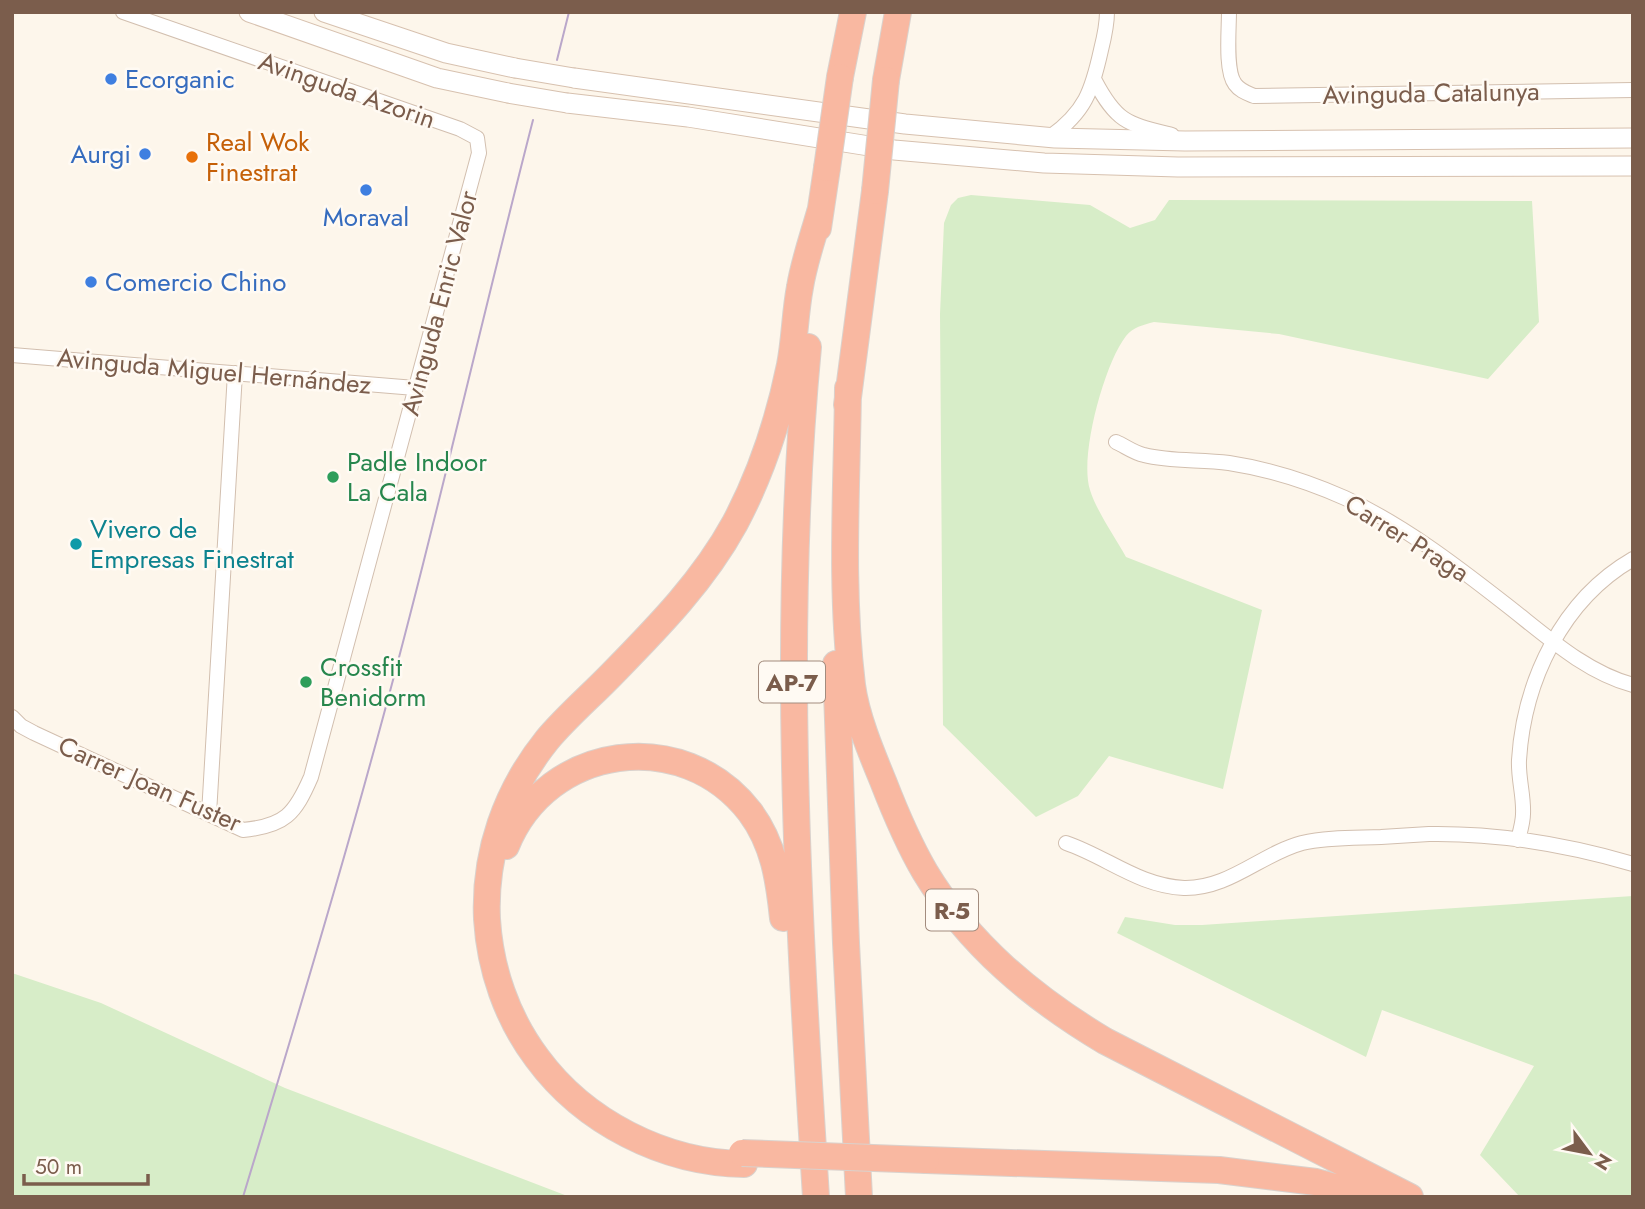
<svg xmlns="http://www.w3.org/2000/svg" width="1645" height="1209" font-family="Jost,sans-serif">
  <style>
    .green { fill: #d7edc8 }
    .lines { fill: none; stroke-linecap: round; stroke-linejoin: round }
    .street-casing { stroke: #d2bfaf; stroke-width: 16 }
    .secondary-casing { stroke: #d7c1af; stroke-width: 21 }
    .highway-casing { stroke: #dad2cd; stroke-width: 28 }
    .street { stroke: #fff; stroke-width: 14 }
    .secondary { stroke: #fff; stroke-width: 19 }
    .highway { stroke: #f9b8a1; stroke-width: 26 }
    .tram { stroke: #baa7ca; stroke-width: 2 }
    .secondary-bridge-casing { stroke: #d7c1af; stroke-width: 21; stroke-linecap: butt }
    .highway-bridge-casing { stroke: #dad2cd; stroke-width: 28; stroke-linecap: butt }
    .secondary-bridge { stroke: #fff; stroke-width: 19 }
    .highway-bridge { stroke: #f9b8a1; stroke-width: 26 }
    .shop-dot { fill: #3f7fe0; stroke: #fffaf3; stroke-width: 2.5 }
    .food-dot { fill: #e8710a; stroke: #fffaf3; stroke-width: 2.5 }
    .leisure-dot { fill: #2e9e5b; stroke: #fffaf3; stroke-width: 2.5 }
    .culture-dot { fill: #0f9aa8; stroke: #fffaf3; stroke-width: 2.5 }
    .labels { text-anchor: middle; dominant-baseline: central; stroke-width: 5; stroke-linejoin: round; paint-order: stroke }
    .shield { fill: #fffaf3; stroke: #a38c7e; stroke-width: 2 }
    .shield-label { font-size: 24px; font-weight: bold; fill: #7b5d4c }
    .shop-label { font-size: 26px; fill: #366cbe; stroke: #fffaf3; text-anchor: start }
    .street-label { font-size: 26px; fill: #7b5d4c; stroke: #fffaf3 }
    .food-label { font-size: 26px; fill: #c56008; stroke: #fffaf3; text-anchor: start }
    .leisure-label { font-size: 26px; fill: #27864d; stroke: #fffaf3; text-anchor: start }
    .culture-label { font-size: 26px; fill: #0d838f; stroke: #fffaf3; text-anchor: start }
  </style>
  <rect width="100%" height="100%" fill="#fdf6eb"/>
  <path class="green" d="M971 195 1090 205 1130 228 1155 220 1169 200 1532 201 1539 322 1488 379 1279 334 1154 322C1143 325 1133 327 1126 336 1104 364 1079 457 1090 490 1097 512 1115 537 1126 557L1262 610 1223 789 1109 756 1078 796 1036 817 943 725 940 314 944 223 951 205 958 198Z
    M1633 896V1197H1520L1480 1155 1534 1066 1382 1010 1366 1057 1117 933 1125 917 1175 925H1202Z
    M12 973 101 1003 285 1088 570 1197H12Z"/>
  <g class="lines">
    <defs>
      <path id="street" d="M1229 12C1229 30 1225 71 1235 84 1240 91 1247 93 1254 96L1633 90
        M1095 81C1117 123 1128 124 1172 135
        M1050 137C1085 112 1092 91 1101 50 1104 38 1107 25 1107 12
        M12 355 415 388
        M1116 442C1125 446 1134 453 1144 455 1171 462 1201 459 1229 463 1268 469 1309 482 1345 498 1403 525 1454 564 1504 603 1543 633 1584 672 1633 685
        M12 717 21 726 34 733 243 830C285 826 295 814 311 777L479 153 477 138 460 129 123 12
        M209 814 235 373
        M1518 840C1520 832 1523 822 1523 814 1524 796 1518 778 1519 760 1524 681 1562 600 1633 559
        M1066 843C1107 857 1139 886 1184 888 1229 889 1261 854 1302 843 1327 837 1356 838 1381 837 1397 836 1413 835 1429 834 1496 833 1568 845 1633 864"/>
      <path id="secondary" d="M249 12 437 78 508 93
        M324 12 446 53 515 68
        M574 78 905 124 1055 138 1185 141 1633 138
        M567 103 688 117 894 150 1044 163 1178 167 1633 166"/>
      <path id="highway" d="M840 77 853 12
        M886 80 898 12
        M818 228 827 168
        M808 347C781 630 798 913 816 1197
        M848 388C847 487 840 587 852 685 856 716 871 752 883 781 895 812 908 843 925 872 969 945 1033 998 1105 1041L1410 1197
        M847 405 875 191
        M836 664 846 943 859 1197
        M506 846C547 744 683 725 750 812 774 844 779 880 783 918
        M926 1160 1219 1170 1316 1182 1372 1197
        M744 1164C664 1163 584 1122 537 1058 507 1018 490 969 487 919 484 853 506 791 547 740 567 716 592 695 614 672 659 626 704 580 735 523 761 474 779 419 790 365 795 339 795 313 800 287 804 262 813 237 820 212"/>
    </defs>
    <use href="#street" class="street-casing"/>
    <use href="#secondary" class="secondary-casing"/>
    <use href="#highway" class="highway-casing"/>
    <use href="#street" class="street"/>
    <use href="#secondary" class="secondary"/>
    <use href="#highway" class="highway"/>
    <path class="tram" d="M557 60 569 12
      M243 1197C287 1052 331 907 371 761 430 549 478 334 533 120"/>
    <defs>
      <path id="secondary-bridge" d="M515 68 574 78
        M508 93 567 103"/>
      <path id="highway-bridge" d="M827 168 840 77
        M875 191 886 80
        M742 1153 926 1160"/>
    </defs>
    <use href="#secondary-bridge" class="secondary-bridge-casing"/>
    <use href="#highway-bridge" class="highway-bridge-casing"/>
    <use href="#secondary-bridge" class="secondary-bridge"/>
    <use href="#highway-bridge" class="highway-bridge"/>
  </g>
  <g class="shop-dot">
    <circle cx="111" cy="79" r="7"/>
    <circle cx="145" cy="154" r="7"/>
    <circle cx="366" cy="190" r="7"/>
    <circle cx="91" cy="282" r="7"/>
  </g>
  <circle class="food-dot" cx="192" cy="157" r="7"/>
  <g class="leisure-dot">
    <circle cx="333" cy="477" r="7"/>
    <circle cx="306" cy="682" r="7"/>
  </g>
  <circle class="culture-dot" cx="76" cy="544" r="7"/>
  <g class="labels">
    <g class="shield">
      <rect x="759" y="661.5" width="66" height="41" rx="5"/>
      <rect x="926" y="889.5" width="52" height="41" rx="5"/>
    </g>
    <g class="shield-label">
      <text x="792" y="682">AP-7</text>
      <text x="952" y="910">R-5</text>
    </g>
    <g class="shop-label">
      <text x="125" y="79">Ecorganic</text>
      <text x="131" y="154" text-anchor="end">Aurgi</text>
      <text x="366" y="217" text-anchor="middle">Moraval</text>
      <text x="105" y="282">Comercio Chino</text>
    </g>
    <g class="street-label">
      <text transform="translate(347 90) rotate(19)">Avinguda Azorin</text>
      <text transform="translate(1431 93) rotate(-1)">Avinguda Catalunya</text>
      <text transform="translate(439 303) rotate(-75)">Avinguda Enric Valor</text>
      <text transform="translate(214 371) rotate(5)">Avinguda Miguel Hernández</text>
      <text transform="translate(1407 538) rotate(32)">Carrer Praga</text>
      <text transform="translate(150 784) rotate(24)">Carrer Joan Fuster</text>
    </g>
    <g class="food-label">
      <text x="206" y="142">Real Wok<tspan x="206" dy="30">Finestrat</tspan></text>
    </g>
    <g class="leisure-label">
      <text x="347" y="462">Padle Indoor<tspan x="347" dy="30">La Cala</tspan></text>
      <text x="320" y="667">Crossfit<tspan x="320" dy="30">Benidorm</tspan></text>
    </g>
    <g class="culture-label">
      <text x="90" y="529">Vivero de<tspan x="90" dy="30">Empresas Finestrat</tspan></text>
    </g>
  </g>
  <rect width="1645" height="1209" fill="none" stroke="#7b5d4c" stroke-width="28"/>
  <g transform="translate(1589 1153) rotate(122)" stroke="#fffaf3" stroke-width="5" paint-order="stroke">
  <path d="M0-5L12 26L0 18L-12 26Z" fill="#7b5d4c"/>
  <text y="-10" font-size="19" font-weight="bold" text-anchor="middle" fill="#7b5d4c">N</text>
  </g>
  <path d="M24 1174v10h124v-10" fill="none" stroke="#7b5d4c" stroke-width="3.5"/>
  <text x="35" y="1174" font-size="21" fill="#7b5d4c" stroke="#fffaf3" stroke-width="5" paint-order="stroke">50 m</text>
</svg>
